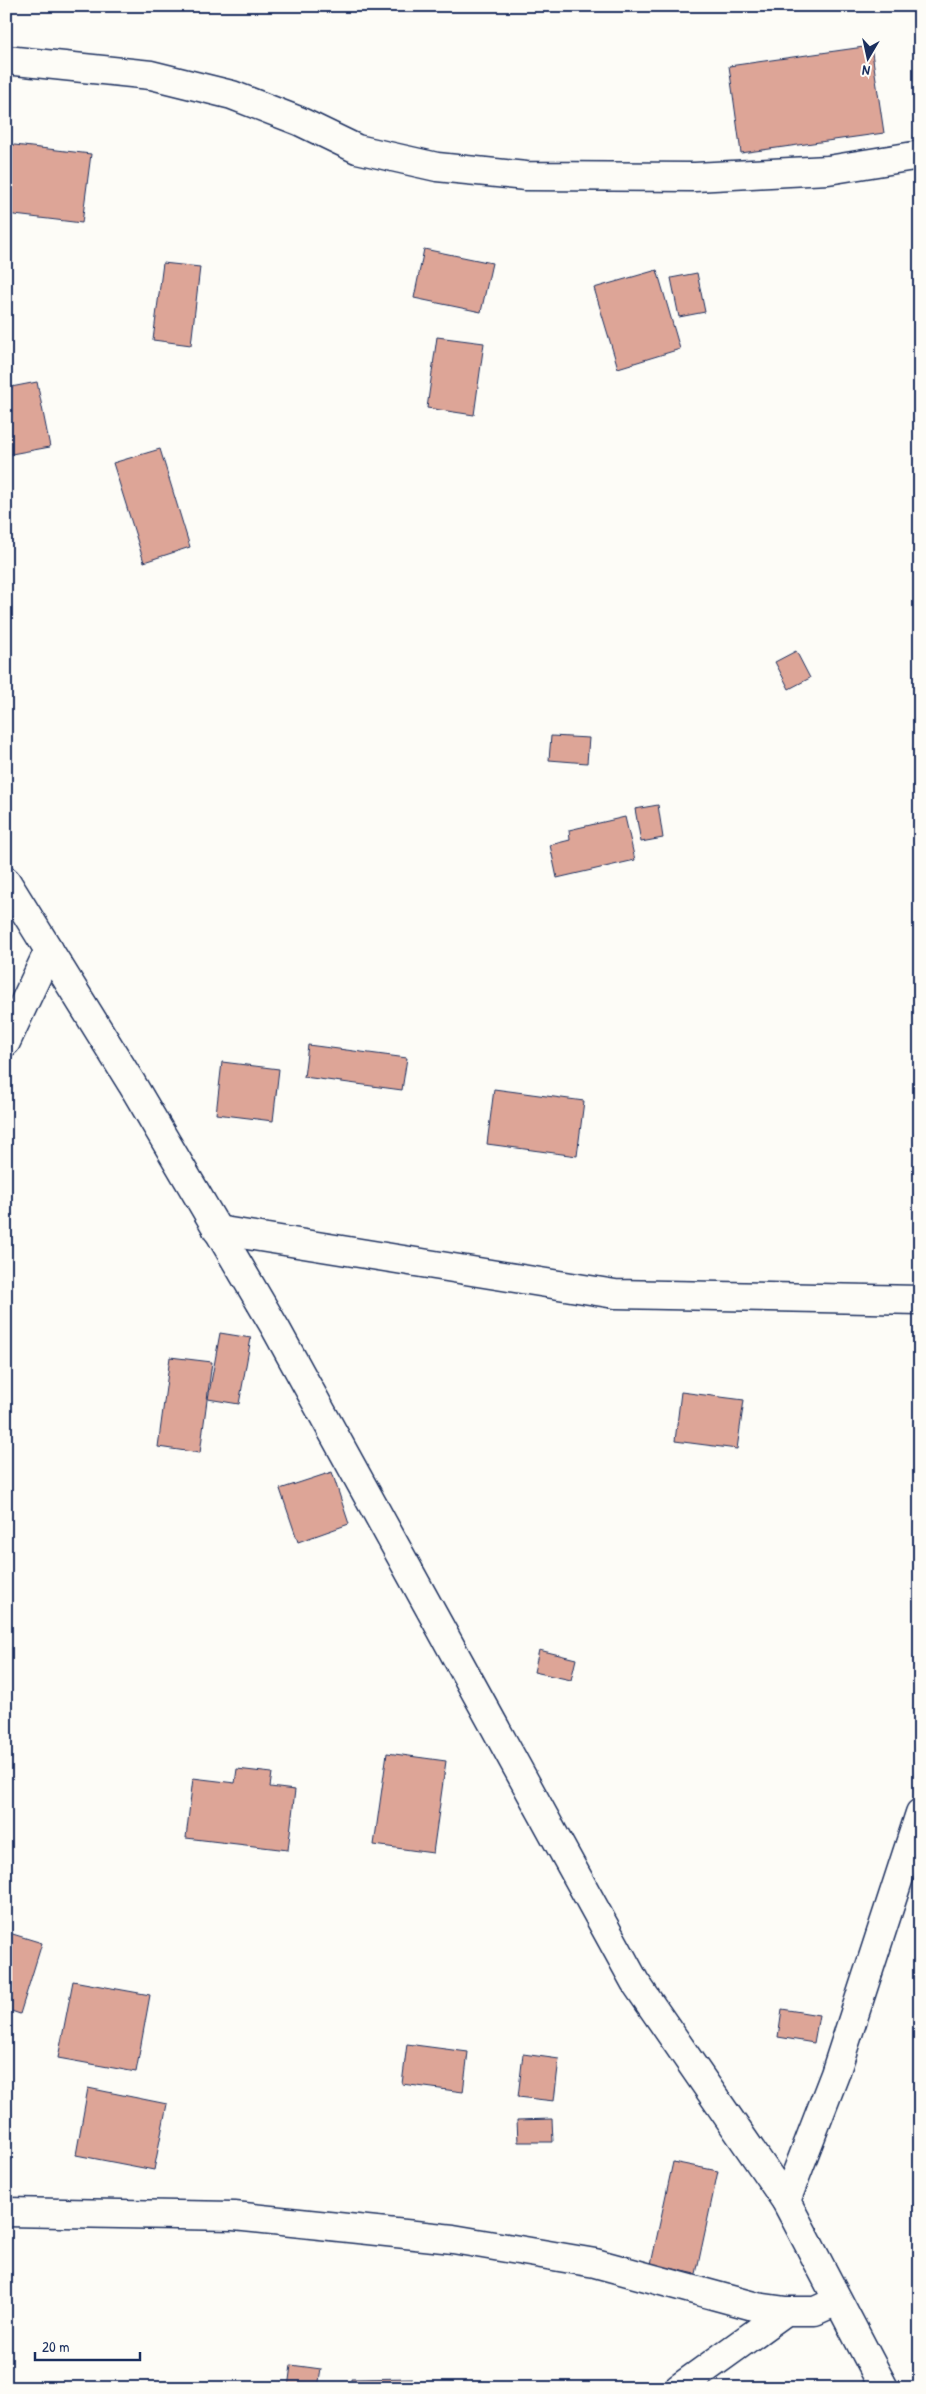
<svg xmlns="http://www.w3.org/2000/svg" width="926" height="2394" font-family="'Patrick Hand',sans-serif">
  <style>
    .building { fill: #dda597; stroke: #1b2f5e }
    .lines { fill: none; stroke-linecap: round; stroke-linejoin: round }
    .minor-casing { stroke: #1b2f5e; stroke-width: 31 }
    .major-casing { stroke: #1b2f5e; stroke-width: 31 }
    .minor { stroke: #fdfcf7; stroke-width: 28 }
    .major { stroke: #fdfcf7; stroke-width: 28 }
  </style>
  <rect width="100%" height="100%" fill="#fdfcf7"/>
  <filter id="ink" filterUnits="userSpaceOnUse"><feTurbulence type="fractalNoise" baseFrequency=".02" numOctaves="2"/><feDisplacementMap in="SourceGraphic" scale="10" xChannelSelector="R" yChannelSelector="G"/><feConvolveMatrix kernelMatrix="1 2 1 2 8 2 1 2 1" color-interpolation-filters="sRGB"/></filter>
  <g filter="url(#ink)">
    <path class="building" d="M871 46 884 133 741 153 729 66Z
      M6 144 91 154 82 223 6 214Z
      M424 249 492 263 481 312 414 298Z
      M163 263 200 267 191 345 153 340Z
      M657 270 680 349 618 368 594 288Z
      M697 273 705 312 679 317 671 278Z
      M437 337 484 343 474 415 427 408Z
      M37 382 50 447 6 455V388Z
      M160 449 190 547 144 562 113 463Z
      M796 651 810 678 789 689 775 662Z
      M551 736 589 738 587 763 549 760Z
      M658 805 663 838 641 842 635 809Z
      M625 817 635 860 557 878 550 845 570 840 569 830Z
      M308 1045 407 1058 402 1090 304 1077Z
      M222 1062 279 1069 273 1121 216 1114Z
      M494 1089 584 1101 577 1156 487 1144Z
      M220 1333 251 1338 239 1404 208 1399Z
      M170 1357 212 1362 200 1453 158 1447Z
      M681 1392 744 1400 737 1449 675 1441Z
      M332 1472 349 1524 298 1542 280 1489Z
      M539 1650 576 1659 571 1680 534 1672Z
      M387 1753 446 1761 433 1853 374 1845Z
      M237 1769 272 1773 270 1787 295 1790 288 1850 186 1838 193 1778 235 1783Z
      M6 1932 42 1943 20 2014 6 2009Z
      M73 1981 150 1995 136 2072 58 2058Z
      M782 2009 819 2015 814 2043 778 2037Z
      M407 2044 468 2052 463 2092 402 2084Z
      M523 2054 559 2059 554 2101 518 2097Z
      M88 2088 167 2104 154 2170 76 2155Z
      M552 2119 553 2142H518L517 2120Z
      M673 2162 718 2171 696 2274 651 2264Z
      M291 2365 321 2369 318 2388H288Z
      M412 2378V2388H351V2379Z"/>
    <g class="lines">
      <defs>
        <path id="minor" d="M6 60 151 75 232 95 299 121 357 149 437 167 526 176 695 177 828 170 920 155
          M6 1042 49 950
          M217 1230 615 1294 920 1300
          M786 2201 835 2074 920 1813
          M6 2212 234 2216 453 2239 595 2263 757 2307 786 2311H815L837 2301
          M679 2388 786 2311"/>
        <path id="major" d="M6 881 132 1084 276 1329 635 1982 786 2201 884 2388"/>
      </defs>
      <use href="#minor" class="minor-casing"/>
      <use href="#major" class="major-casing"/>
      <use href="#minor" class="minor"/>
      <use href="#major" class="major"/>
    </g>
  </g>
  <rect width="926" height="2394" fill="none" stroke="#fdfcf7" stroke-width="25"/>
  <rect x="12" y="12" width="901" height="2369" fill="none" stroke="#1b2f5e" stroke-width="2" filter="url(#ink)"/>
  <g transform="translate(868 58) rotate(189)" stroke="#fdfcf7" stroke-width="4" paint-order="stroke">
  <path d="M0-4L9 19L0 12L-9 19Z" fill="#1b2f5e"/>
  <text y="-8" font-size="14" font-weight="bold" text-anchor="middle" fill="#1b2f5e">N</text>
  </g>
  <path d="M35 2352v8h105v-8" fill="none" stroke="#1b2f5e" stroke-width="2.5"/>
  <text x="42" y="2352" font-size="15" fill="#1b2f5e" stroke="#fdfcf7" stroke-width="4" paint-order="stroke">20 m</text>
</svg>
